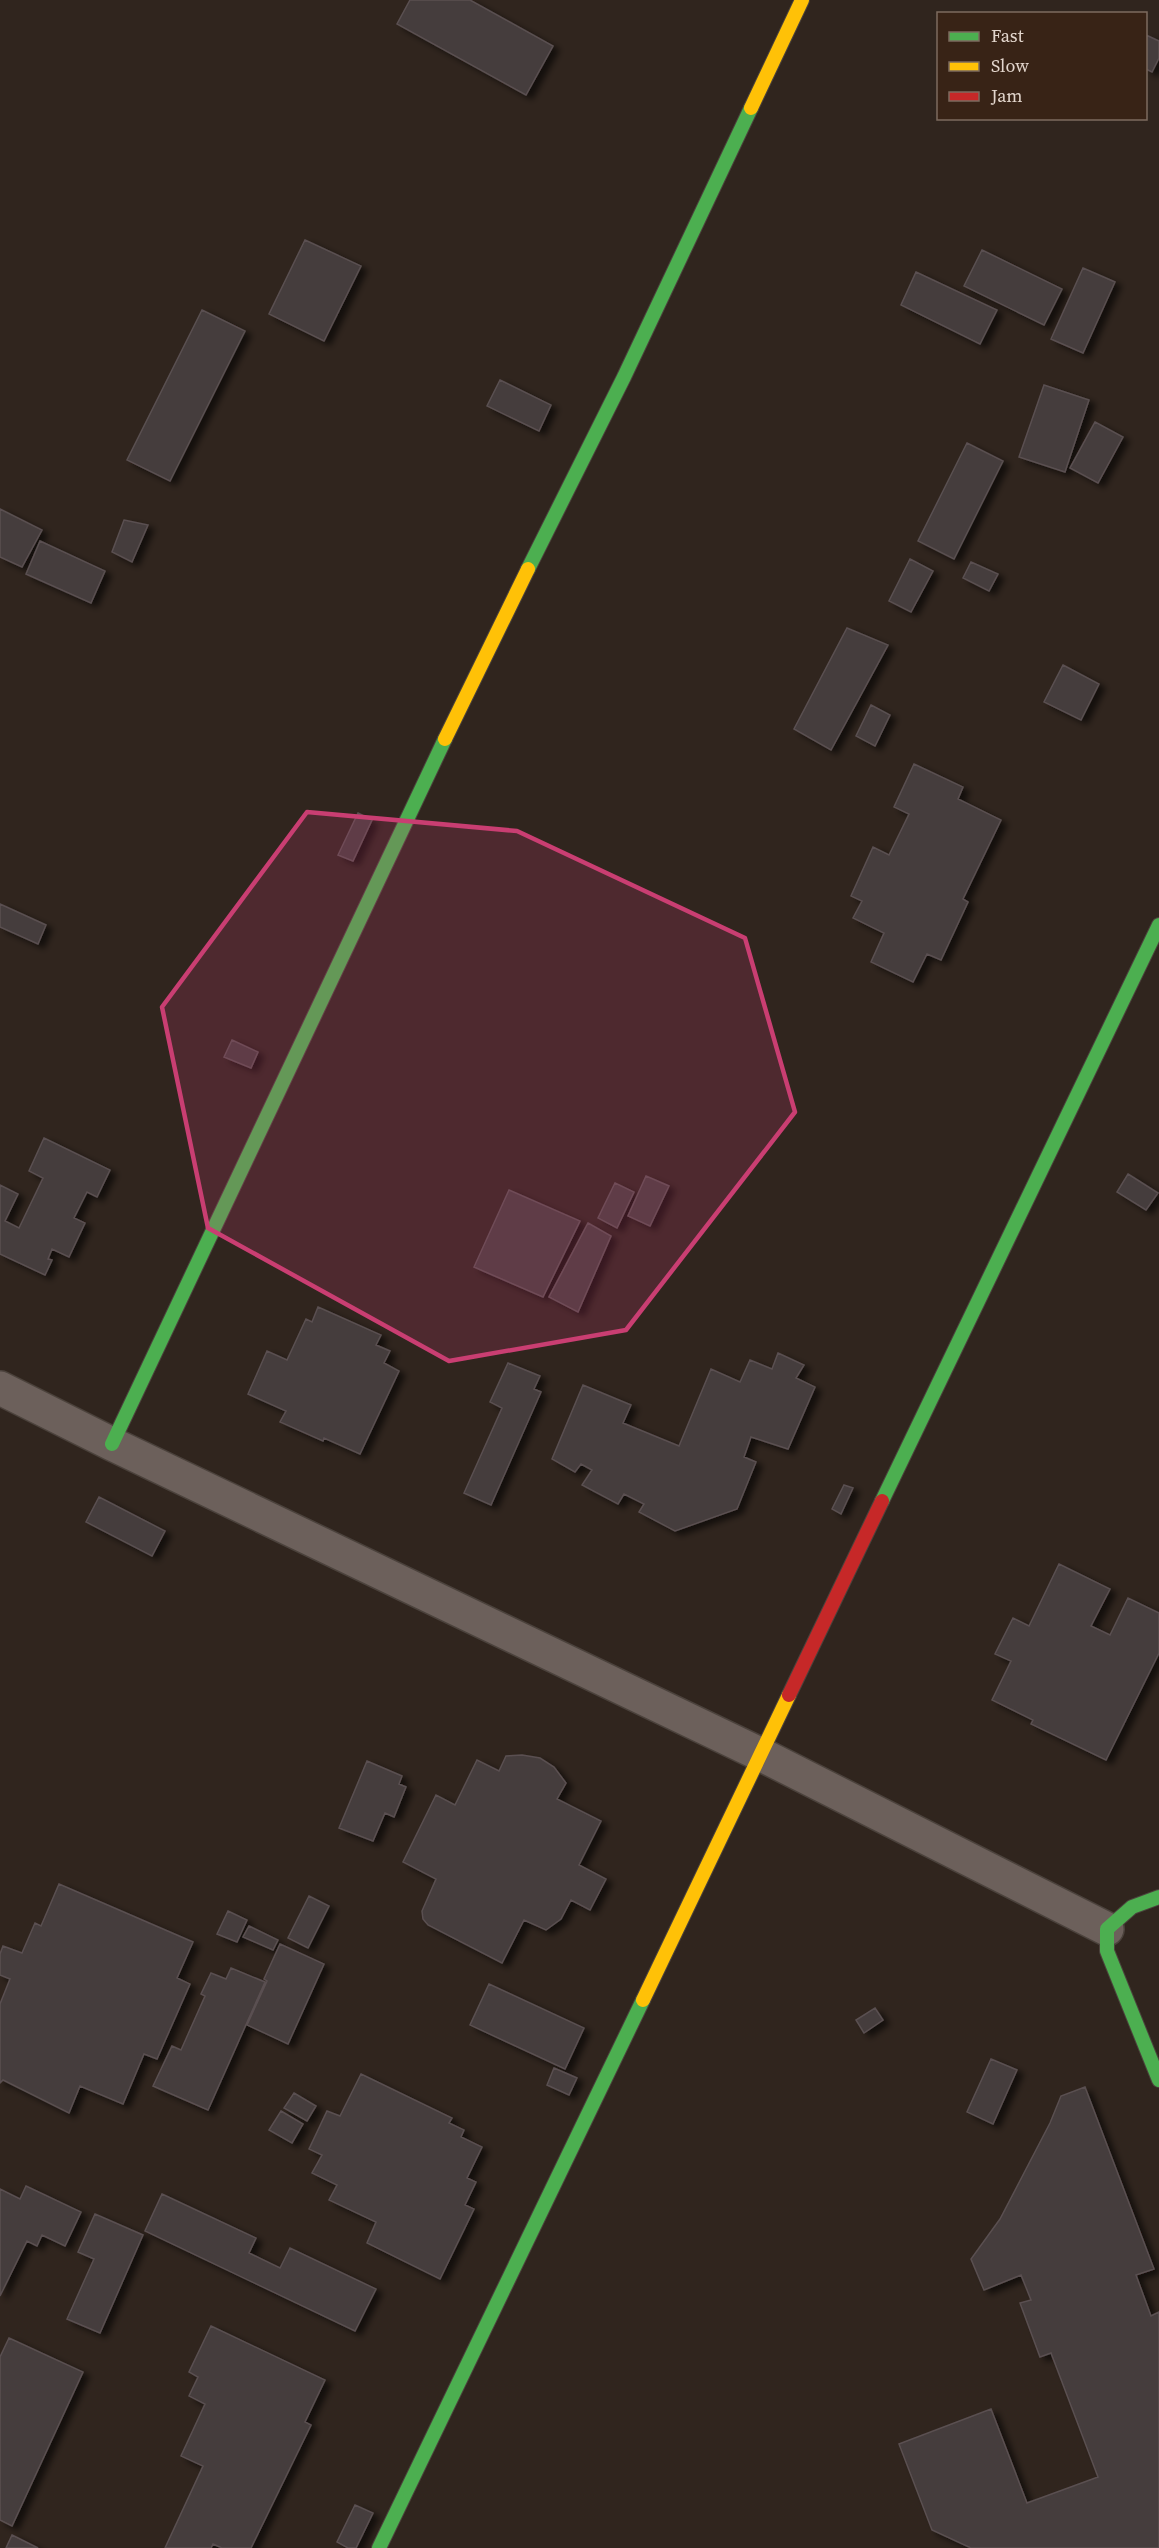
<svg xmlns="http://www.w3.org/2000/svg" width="1159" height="2548" font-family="'Source Serif 4',serif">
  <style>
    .building { fill: #453c3c; stroke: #5a5051; stroke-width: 1.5; filter: url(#shadow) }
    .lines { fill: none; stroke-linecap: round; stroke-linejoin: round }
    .street-casing { stroke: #4b423c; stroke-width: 36 }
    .fast-casing { stroke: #4b423c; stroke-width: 16 }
    .slow-casing { stroke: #4b423c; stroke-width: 16 }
    .jam-casing { stroke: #4b423c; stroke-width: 16 }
    .street { stroke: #6c605b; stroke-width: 33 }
    .fast { stroke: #4caf50; stroke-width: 14 }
    .slow { stroke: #ffc107; stroke-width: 14 }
    .jam { stroke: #c62828; stroke-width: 14 }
    .marked { fill: #c93e72; fill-opacity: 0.2; stroke: #c93e72; stroke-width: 4.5; stroke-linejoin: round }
  </style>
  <defs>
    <filter id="shadow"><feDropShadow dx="6" dy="4" stdDeviation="3" flood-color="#0009"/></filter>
  </defs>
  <rect width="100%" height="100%" fill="#30251e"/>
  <path class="building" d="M410 0H470L553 46 526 95 397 24Z
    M1146 35 1159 41V58L1152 72 1146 69Z
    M305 240 361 266 324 341 269 314Z
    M982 250 1062 289 1044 325 964 286Z
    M1083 268 1115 282 1083 353 1051 339Z
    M916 272 997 310 980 344 901 305Z
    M202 310 245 331 170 481 127 460Z
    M500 380 551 405 539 431 487 406Z
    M1044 385 1089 400 1065 472 1019 457Z
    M1095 422 1123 437 1098 483 1070 468Z
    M967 443 1003 461 954 559 918 541Z
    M0 509 42 530 22 567 0 557Z
    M124 520 148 525 132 562 112 552Z
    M40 541 105 571 91 603 26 574Z
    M910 559 933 571 911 612 889 601Z
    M971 562 998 574 989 591 963 578Z
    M847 628 888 645 831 750 794 729Z
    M1063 665 1099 684 1081 720 1044 702Z
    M871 705 890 715 875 746 856 736Z
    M914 764 963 787 958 799 1001 820 963 899 968 902 941 960 927 954 913 982 871 962 884 933 853 918 862 901 851 896 873 847 889 855 909 814 894 807Z
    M358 813 372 820 353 861 338 855Z
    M0 904 46 925 38 944 0 927Z
    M232 1040 258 1052 251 1068 224 1057Z
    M44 1138 110 1170 97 1197 87 1192 74 1218 85 1223 69 1257 52 1249 48 1259 52 1260 45 1275 0 1254V1185L18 1194 5 1221 19 1228 43 1178 29 1171Z
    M1128 1174 1158 1193 1146 1210 1117 1192Z
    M646 1176 669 1186 650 1226 628 1216Z
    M615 1183 634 1192 617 1228 598 1218Z
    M509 1190 580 1221 543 1297 474 1267Z
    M588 1223 611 1236 578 1312 549 1297Z
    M318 1307 381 1335 376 1345 390 1351 384 1363 399 1371 360 1454 324 1438 323 1441 280 1422 286 1411 248 1394 267 1351 287 1360 306 1319 312 1322Z
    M778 1353 804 1365 796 1378 815 1387 788 1449 751 1437 744 1457 756 1462 737 1509 675 1531 639 1512 644 1504 624 1494 618 1504 582 1485 592 1470 581 1464 575 1472 552 1459 583 1385 631 1405 623 1423 679 1446 711 1369 740 1382 750 1360 772 1369Z
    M508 1363 540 1376 534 1389 541 1392 491 1505 464 1493 502 1408 490 1402Z
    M844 1485 853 1488 841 1514 832 1509Z
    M99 1497 165 1531 152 1556 86 1522Z
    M1059 1564 1110 1589 1091 1626 1110 1635 1128 1598 1159 1613V1653L1106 1760 1031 1724 1033 1720 992 1700 1011 1661 995 1654 1013 1618 1029 1626Z
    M522 1755 540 1758 554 1767 566 1783 557 1799 601 1821 579 1865 606 1879 590 1910 571 1900 561 1919 546 1930 524 1920 502 1963 428 1925 423 1919 422 1911 436 1879 403 1862 436 1795 455 1805 477 1760 499 1771 506 1756Z
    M367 1761 402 1776 399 1784 406 1787 394 1817 385 1813 373 1841 339 1828Z
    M59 1884 193 1942 177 1978 190 1984 157 2059 144 2054 123 2104 80 2086 69 2113 3 2080 0 2083V2004L10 1979 0 1975V1954L3 1946 22 1953 35 1923 41 1926Z
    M309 1896 329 1906 308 1948 288 1938Z
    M228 1911 247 1920 237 1942 217 1934Z
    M249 1926 278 1940 273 1950 243 1937Z
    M280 1944 324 1964 288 2044 247 2025 267 1981 264 1979Z
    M231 1968 265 1982 208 2110 153 2086 172 2046 181 2050 205 1996 201 1994 211 1973 226 1979Z
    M489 1984 584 2028 565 2069 470 2025Z
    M875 2008 883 2020 864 2033 856 2020Z
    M991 2059 1017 2070 993 2124 967 2112Z
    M554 2068 577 2078 569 2095 547 2085Z
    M361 2074 452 2118 449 2123 464 2130 461 2137 482 2147 467 2178 476 2182 465 2205 474 2209 440 2279 367 2243 376 2222 329 2200 337 2185 312 2173 322 2155 309 2149 327 2111 340 2116Z
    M1085 2087 1154 2269 1136 2275 1151 2316 1159 2312V2548H971L932 2530 899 2444 991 2409 1027 2503 1098 2477 1051 2353 1040 2357 1020 2303 1031 2300 1021 2275 984 2290 971 2259 1000 2219 1050 2123 1061 2096Z
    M294 2093 316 2106 307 2121 284 2108Z
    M281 2111 303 2124 292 2143 269 2130Z
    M26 2186 81 2212 65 2246 42 2235 37 2246 27 2241 0 2296V2189L20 2199Z
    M162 2194 256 2238 249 2253 280 2268 290 2248 376 2289 355 2331 145 2231Z
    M95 2214 143 2235 100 2333 67 2319 94 2259 78 2252Z
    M211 2326 325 2380 305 2422 311 2425 251 2548H222L213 2544 211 2548H165L203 2466 181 2456 205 2404 189 2396 198 2377 189 2372Z
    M9 2338 83 2372 12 2526 0 2520V2357Z
    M355 2505 373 2513 356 2548H348L337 2542Z
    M12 2535 38 2548H6Z"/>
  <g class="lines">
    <defs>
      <path id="street" d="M0 1388 112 1444 762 1755 1107 1929"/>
      <path id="fast" d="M528 569 624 377 751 108
        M112 1444 445 739
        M882 1501 1159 925
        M1159 1897 1132 1907 1107 1929V1951L1159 2080
        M379 2548 643 2000"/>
      <path id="slow" d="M751 108 802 0
        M445 739 528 569
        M643 2000 789 1695"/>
      <path id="jam" d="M789 1695 882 1501"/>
    </defs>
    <use href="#street" class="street-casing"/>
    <use href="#fast" class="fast-casing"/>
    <use href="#slow" class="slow-casing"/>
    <use href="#jam" class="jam-casing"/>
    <use href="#street" class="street"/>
    <use href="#fast" class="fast"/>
    <use href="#slow" class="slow"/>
    <use href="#jam" class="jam"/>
  </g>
  <path class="marked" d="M307 812 517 831 745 938 795 1112 626 1330 449 1361 208 1228 162 1007Z"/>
  <rect x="937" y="12" width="210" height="108" fill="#382316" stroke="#7c6b5f" stroke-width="1.5"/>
  <rect x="949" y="32" width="30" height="9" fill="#4caf50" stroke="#7c6b5f" stroke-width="1.5"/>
  <text x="991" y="42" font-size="18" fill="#e3d6cd">Fast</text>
  <rect x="949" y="62" width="30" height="9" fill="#ffc107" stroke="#7c6b5f" stroke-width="1.5"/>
  <text x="991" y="72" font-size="18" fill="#e3d6cd">Slow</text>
  <rect x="949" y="92" width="30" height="9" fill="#c62828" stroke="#7c6b5f" stroke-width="1.5"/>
  <text x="991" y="102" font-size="18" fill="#e3d6cd">Jam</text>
</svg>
